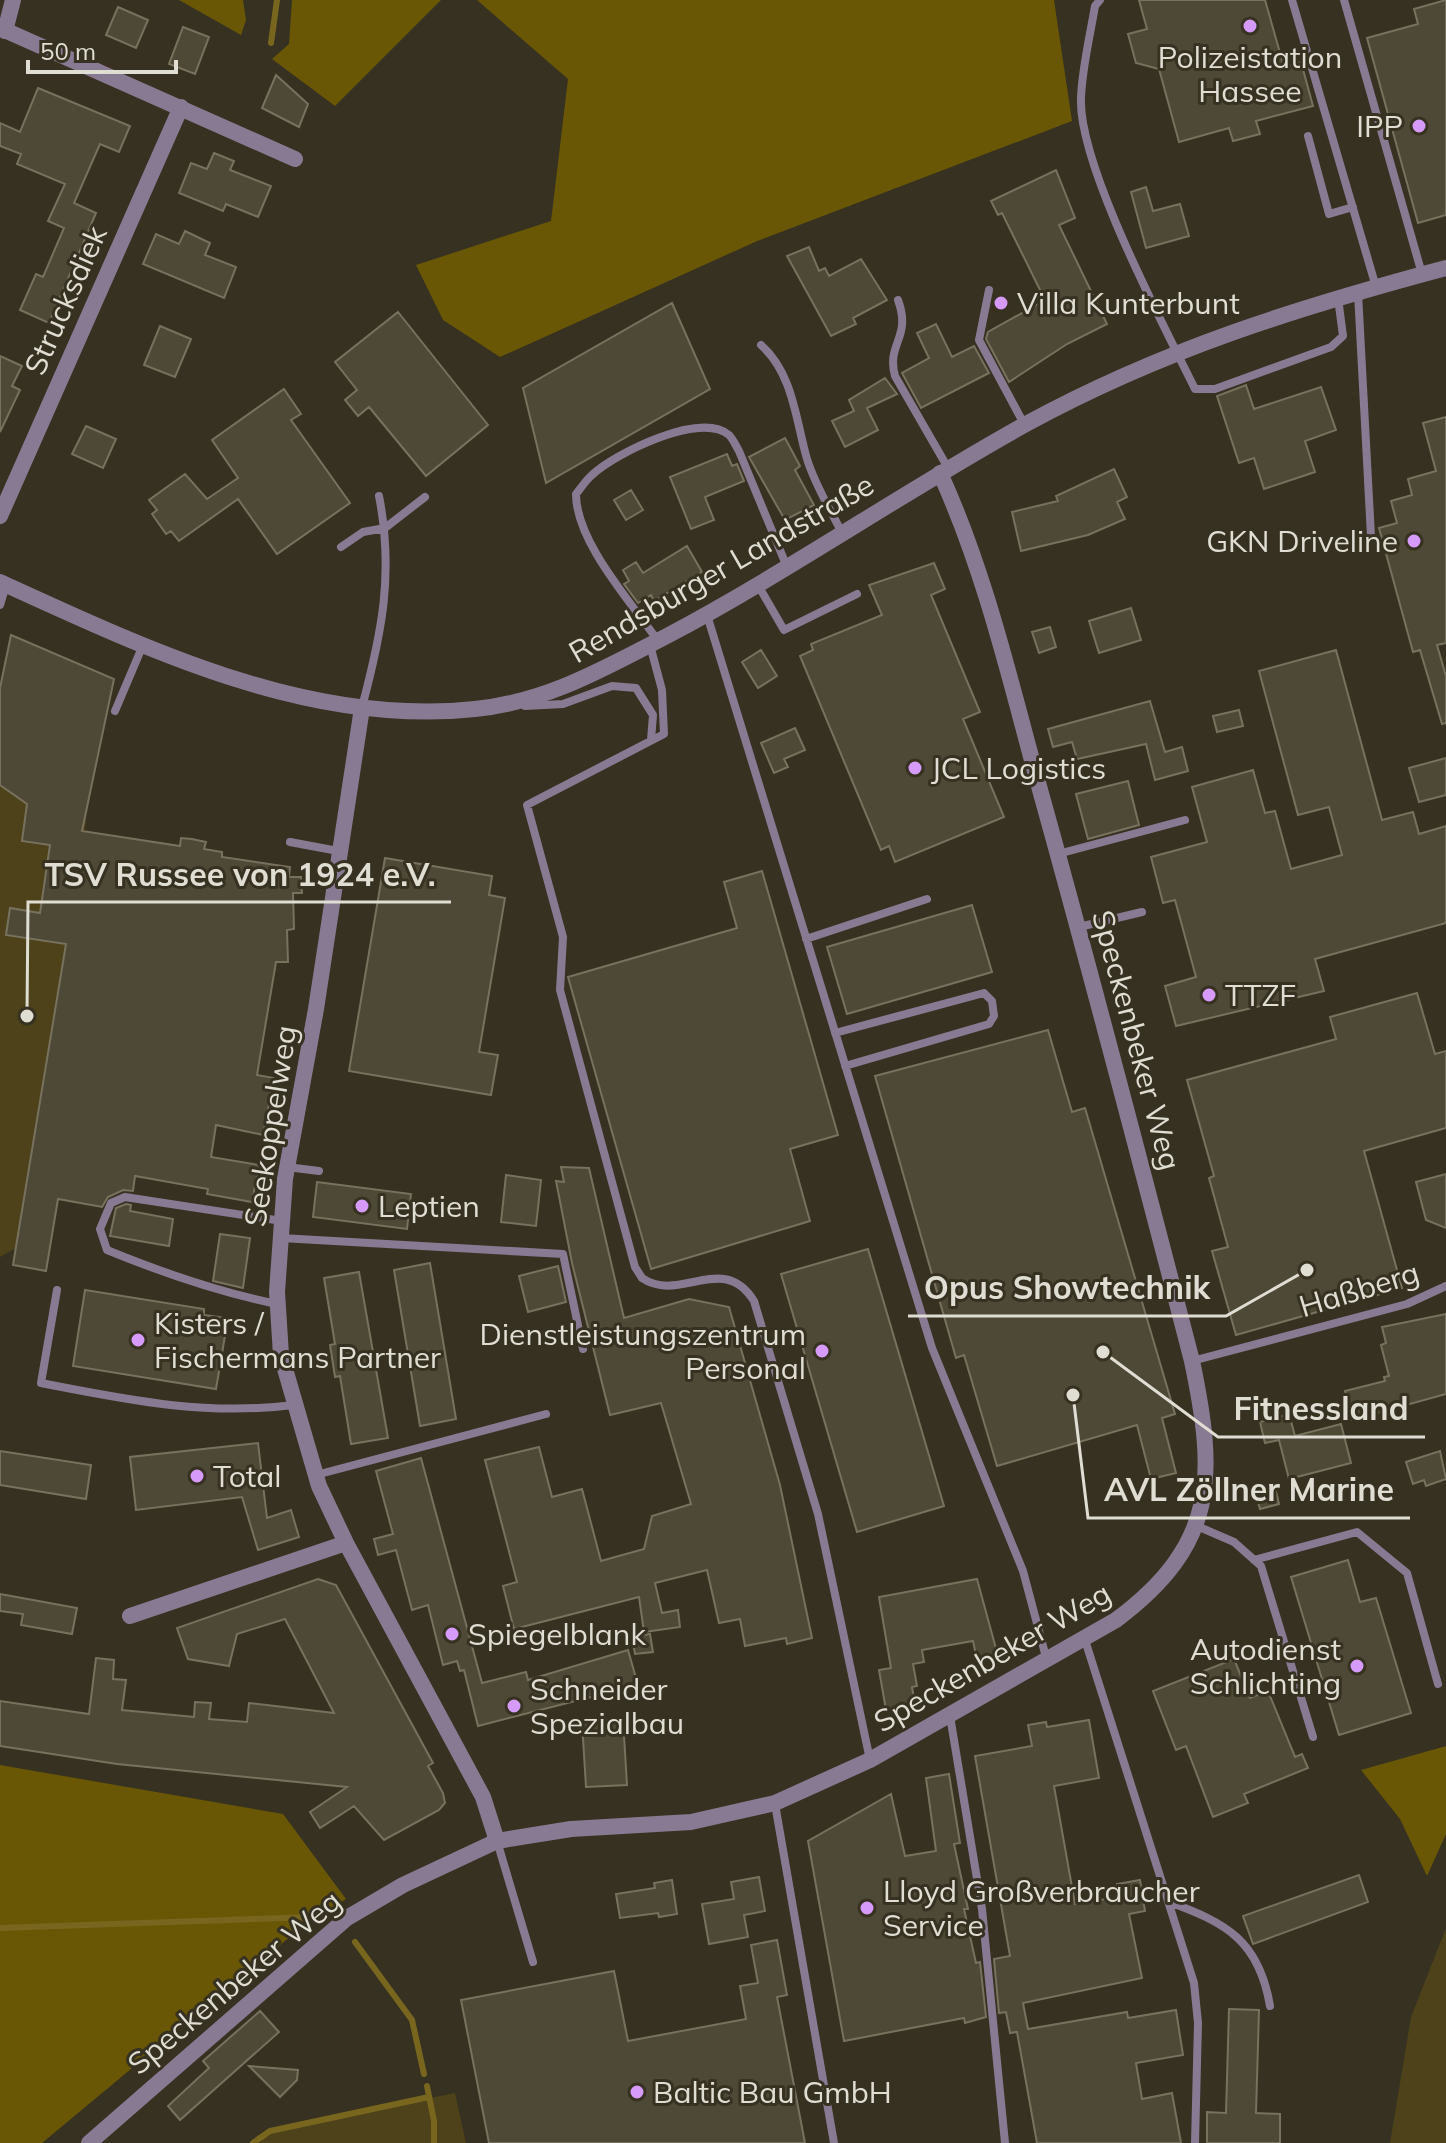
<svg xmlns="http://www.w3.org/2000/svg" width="1446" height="2143" font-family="Mulish,sans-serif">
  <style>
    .green { fill: #4d421a }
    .forest { fill: #695706 }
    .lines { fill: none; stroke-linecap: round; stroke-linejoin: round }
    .stream { stroke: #79661e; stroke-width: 6 }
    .building { fill: #4e4937; stroke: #77715e; stroke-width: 2 }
    .service { stroke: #897a93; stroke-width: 8 }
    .minor { stroke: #897a93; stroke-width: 16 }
    .tertiary { stroke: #897a93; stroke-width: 16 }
    .poi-dot { fill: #d69bfa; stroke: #363120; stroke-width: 3 }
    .labels { text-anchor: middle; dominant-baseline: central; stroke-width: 6; stroke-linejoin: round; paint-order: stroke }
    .poi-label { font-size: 30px; fill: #e0ddd3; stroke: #363120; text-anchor: start }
    .street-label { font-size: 30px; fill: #e0ddd3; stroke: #363120 }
    .leader { fill: none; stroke: #e0ddd3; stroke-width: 3 }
    .callout-dot { fill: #e0ddd3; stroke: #363120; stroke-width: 3 }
    .callout-label { font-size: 32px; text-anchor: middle; font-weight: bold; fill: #e0ddd3; stroke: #363120; stroke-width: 6; stroke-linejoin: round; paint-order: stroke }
  </style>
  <rect width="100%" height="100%" fill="#363120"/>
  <path class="green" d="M0 785 30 805 85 815 86 822 16 1248 0 1257Z
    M1446 1928V2143H1390L1411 2017Z
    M455 2093 466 2143H259L274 2130Z"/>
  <path class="forest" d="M179 0H243L246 20 241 35Z
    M292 0H441L335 106 272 59 289 44Z
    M477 0H1054L1072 121 755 242 500 357 443 320 416 265 551 221 568 79Z
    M1446 1746V1834L1427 1876 1400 1819 1361 1770Z
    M0 1765 283 1814 346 1899 297 1931 42 2143H0Z"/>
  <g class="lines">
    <path class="stream" d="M271 43 277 0
      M0 1928 311 1917
      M355 1942 412 2020 424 2074
      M427 2086 434 2121V2143
      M253 2143 270 2131 429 2097"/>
  </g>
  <path class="building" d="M1139 0H1265L1284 67 1301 62 1313 106 1256 121 1260 134 1233 141 1229 128 1179 142 1159 69 1136 63 1128 34 1147 29Z
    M1446 0V215L1418 223 1367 38 1418 24 1414 9Z
    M118 7 148 20 136 48 106 35Z
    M183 27 209 37 195 74 169 64Z
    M276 75 308 104 299 127 262 108Z
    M38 88 130 126 119 152 100 144 74 203 96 213 49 323 20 310 36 274 43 277 64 228 48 221 65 184 17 164 21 154 0 146V123L20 132Z
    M214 153 234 161 230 170 271 186 258 217 226 204 223 211 179 193 191 163 207 169Z
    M1056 170 1075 218 1059 225 1107 324 1067 344 1009 382 986 339 988 332 1045 300 1002 213 998 215 991 201Z
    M1146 187 1153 211 1180 204 1189 236 1146 248 1131 192Z
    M185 231 210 243 205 255 236 267 224 298 143 264 156 234 179 244Z
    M809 247 819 271 825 268 829 276 861 259 887 300 853 318 856 324 831 336 787 256Z
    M672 303 710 389 546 483 523 388Z
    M398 312 488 425 426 476 369 407 358 416 345 400 357 390 335 362Z
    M936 324 952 357 974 346 989 373 921 408 902 373 929 358 917 333Z
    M160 326 191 339 175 377 144 365Z
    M0 356 22 366 12 386 20 390 0 432Z
    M885 378 897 394 867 408 878 430 845 447 832 421 854 411 849 400Z
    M1246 385 1254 409 1321 387 1336 430 1305 441 1315 472 1264 489 1254 458 1239 463 1217 396Z
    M284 389 301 414 291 420 350 503 277 554 238 499 179 541 171 531 166 534 152 514 157 510 149 500 185 474 207 499 238 478 212 440Z
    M1446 417V643L1437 645 1446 676V723L1442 724 1420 650 1413 652 1379 528 1397 523 1391 501 1412 495 1408 479 1436 471 1423 423Z
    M86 426 116 439 103 468 72 454Z
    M785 438 800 466 795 470 814 505 785 520 749 457Z
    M727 454 732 466 737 464 744 481 705 497 714 520 691 529 670 477Z
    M1114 469 1127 497 1117 502 1125 519 1088 535 1021 551 1012 512 1058 501 1056 496Z
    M631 490 643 510 626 520 614 500Z
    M687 546 702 572 654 601 651 595 638 603 624 584 629 581 623 570 636 562 643 573Z
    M934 563 945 589 931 595 980 712 963 719 1004 817 895 862 889 846 881 850 800 656 813 650 811 644 882 615 869 585Z
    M1131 608 1141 640 1099 653 1089 621Z
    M1050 627 1056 647 1039 653 1032 632Z
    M11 635 114 679 82 831 180 846 181 838 192 839 206 842 204 849 222 852V857L290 867 289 877H301L302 893H293L294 929 287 930 288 962H276L257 1075 274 1078 263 1135 216 1125 211 1157 259 1165 252 1202 207 1194 208 1189 135 1176 133 1191 123 1190 108 1197 102 1207 58 1199 46 1271 13 1265 66 944 6 935 10 908 40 913 50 845 22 841 27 804 0 785V688Z
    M761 650 777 676 758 688 742 662Z
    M1336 650 1382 820 1413 812 1419 834 1446 826V923L1315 959 1324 991 1176 1026 1165 986 1196 977 1175 900 1163 903 1151 857 1207 842 1192 787 1253 770 1265 813 1275 811 1291 869 1342 855 1329 807 1298 815 1259 671Z
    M1150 701 1165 752 1182 747 1188 771 1155 780 1146 744 1077 759 1072 742 1053 747 1048 729Z
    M1239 710 1243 726 1217 732 1213 716Z
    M795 728 805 750 784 759 788 767 774 773 761 743Z
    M1446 758V795L1419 802 1409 768Z
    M1128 781 1139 825 1088 839 1076 794Z
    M385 858 492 876 489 895 505 898 479 1052 498 1055 491 1095 349 1071Z
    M762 871 838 1135 790 1149 810 1221 651 1269 568 977 737 928 724 882Z
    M972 905 992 972 847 1014 827 947Z
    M1417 993 1435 1054 1446 1051V1128L1364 1151 1402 1288 1236 1335 1212 1251 1228 1247 1209 1178 1214 1176 1187 1080 1336 1039 1330 1017Z
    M1048 1030 1072 1112 1085 1108 1175 1414 1162 1418 1176 1473 1151 1479 1137 1425 997 1466 964 1355 956 1358 875 1076Z
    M561 1167 589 1168 624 1318 689 1299 729 1307 780 1485 812 1638 787 1644 786 1638 745 1646 740 1619 719 1623 707 1570 655 1583 662 1613 678 1610 680 1627 644 1632 639 1597 514 1629 503 1586 517 1582 485 1460 539 1447 552 1497 582 1489 601 1561 644 1549 652 1516 691 1504 661 1403 610 1415 572 1263 556 1181 564 1182Z
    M1446 1174V1228L1426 1220 1416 1182Z
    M506 1175 541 1180 536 1226 501 1222Z
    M317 1182 411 1194 407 1229 313 1217Z
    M126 1204 131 1205 130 1211 173 1219 169 1246 110 1236 116 1208Z
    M220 1234 250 1238 243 1288 213 1281Z
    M868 1249 944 1506 857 1532 781 1274Z
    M430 1263 456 1419 420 1426 394 1270Z
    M558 1266 566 1302 528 1312 519 1276Z
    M359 1272 388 1438 351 1444 340 1376 335 1377 330 1345 335 1344 324 1278Z
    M85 1290 204 1309V1315L228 1318 216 1389 73 1366Z
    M1446 1314V1394L1352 1420 1345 1391 1385 1381 1384 1377 1389 1376 1381 1345 1386 1343 1382 1327Z
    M1289 1414 1295 1436 1341 1424 1351 1463 1289 1479 1279 1440 1265 1443 1260 1422Z
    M258 1443 267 1518 291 1510 299 1537 258 1550 242 1497 136 1510 130 1457Z
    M0 1451 91 1465 86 1499 0 1485Z
    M1440 1451 1446 1479 1426 1486 1424 1480 1413 1484 1406 1462Z
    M421 1458 482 1683 526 1672 528 1680 628 1650 638 1685 478 1726 464 1670 460 1671 457 1661 443 1665 428 1605 412 1610 396 1550 378 1555 374 1539 393 1534 376 1471Z
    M1275 1487 1279 1504 1260 1509 1255 1492Z
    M1348 1560 1360 1602 1376 1598 1411 1713 1339 1735 1291 1577Z
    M318 1579 336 1585 433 1763 428 1766 443 1793 445 1803 439 1810 384 1840 354 1806 320 1828 310 1812 347 1787 117 1764 0 1746V1701L89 1714 96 1658 114 1660 113 1679 126 1680 122 1710 194 1717 195 1702 211 1703 209 1719 247 1722 249 1703 334 1713 285 1619 237 1634 229 1666 188 1659 177 1628Z
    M977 1579 998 1656 977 1660 973 1641 922 1650 924 1662 913 1664 917 1686 912 1687 915 1704 886 1710 879 1670 891 1668 879 1597Z
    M0 1594 77 1608 72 1634 21 1625 23 1614 0 1611Z
    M650 1634 653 1652 635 1654 632 1637Z
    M1234 1659 1250 1698 1268 1691 1295 1757 1302 1754 1308 1768 1244 1794 1248 1803 1213 1817 1186 1746 1176 1750 1153 1691Z
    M623 1719 627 1785 586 1787 582 1722Z
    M1089 1720 1099 1778 1054 1786 1075 1904 1119 1897 1117 1884 1140 1880 1145 1911 1129 1914 1142 1978 1023 2003 1028 2029 1127 2012 1128 2018 1176 2010 1183 2055 1136 2063 1142 2099 1172 2093 1181 2143H1037L1017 2032 1010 2033 1006 2012 999 2013 994 1959 1010 1956 975 1756 1032 1746 1028 1725 1046 1722 1047 1727Z
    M949 1774 960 1843 954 1844 968 1909H964L976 1963 980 1962 986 2017 965 2023 964 2018 844 2041 808 1841 891 1794 905 1856 936 1851 926 1778Z
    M1359 1875 1368 1902 1253 1944 1243 1916Z
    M759 1877 765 1911 744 1915 748 1937 709 1944 702 1904 734 1899 731 1882Z
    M672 1880 677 1914 659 1917 658 1913 620 1918 616 1894 655 1888 654 1883Z
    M777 1940 787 1995 777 1997 805 2143H489L461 2000 614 1971 628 2041 746 2019 740 1986 758 1983 751 1945Z
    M1229 2009 1259 2010 1256 2113 1280 2114V2143H1207V2112L1226 2113Z
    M260 2011 279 2032 180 2120 168 2106 209 2068 203 2061Z
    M249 2066 298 2070 297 2080 280 2097Z"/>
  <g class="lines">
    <path class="service" d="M1100 0 1095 6C1090 36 1082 68 1081 98 1078 164 1163 324 1195 389H1215L1331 347 1343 336 1338 298
      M1292 0 1376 287
      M1344 0 1422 274
      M1308 136 1329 214 1353 207
      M989 290 979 340 1024 424
      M1358 293 1371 536
      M898 300C912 338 886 343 895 376L948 468
      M761 345C793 373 796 421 807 459 815 485 830 509 842 533
      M341 547 363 532 385 528 425 497
      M758 585 784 630 857 594
      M0 605 6 585
      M707 615 932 1348 1023 1571 1047 1661
      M658 641C631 602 576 542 576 494 581 488 586 480 592 475 616 453 700 411 729 435 733 439 736 446 739 451L787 567
      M650 645 662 690 664 734 527 805 563 937 560 990 635 1267 642 1278C680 1304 723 1251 754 1301L818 1514 870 1760
      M525 706 563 704 612 686 636 688 653 715 651 740
      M362 707C382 632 394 573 379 496
      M115 711 143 645
      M290 842 338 851
      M1058 854 1185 820
      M1079 927 1142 912
      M806 939 927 899
      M835 1033 984 993 992 1001 994 1016 989 1024 845 1066
      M287 1167 319 1171
      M281 1238 563 1254 583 1349
      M57 1290 41 1383C129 1400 204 1416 294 1405
      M277 1304C218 1292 163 1273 107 1250L100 1229 111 1203 125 1197 282 1221
      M1192 1361 1407 1304 1446 1286
      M316 1475 546 1414
      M1197 1526 1234 1542 1261 1566 1313 1737
      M1254 1560 1357 1532 1407 1573 1438 1684
      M1085 1640 1194 1983 1198 2023 1195 2143
      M950 1716 982 1909 1005 2143
      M775 1804 834 2143
      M497 1841 533 1962
      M1169 1902C1227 1923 1259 1941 1270 2006"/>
    <path class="minor" d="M0 28 295 159
      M5 31 13 0
      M0 516 181 107
      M362 708 316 1009 285 1179 277 1292 281 1355 319 1486 346 1543 483 1797 497 1841
      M130 1616 346 1543
      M89 2143 347 1918 403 1885 497 1841 571 1829 691 1822 775 1803 870 1760 1116 1620C1218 1544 1216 1476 1192 1361 1143 1172 1094 984 1042 797 1012 689 987 576 940 473"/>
    <path class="tertiary" d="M0 582C147 649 309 727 475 709 546 702 603 669 665 637 788 572 903 492 1026 424 1162 350 1296 308 1446 268"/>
  </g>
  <g class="poi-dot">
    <circle cx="1250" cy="26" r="8"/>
    <circle cx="1419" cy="126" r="8"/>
    <circle cx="1001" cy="303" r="8"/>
    <circle cx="1414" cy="541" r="8"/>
    <circle cx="915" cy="768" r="8"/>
    <circle cx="1209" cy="995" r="8"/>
    <circle cx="362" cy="1206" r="8"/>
    <circle cx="138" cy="1340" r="8"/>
    <circle cx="822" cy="1351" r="8"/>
    <circle cx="197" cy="1476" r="8"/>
    <circle cx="452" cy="1634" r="8"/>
    <circle cx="1357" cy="1666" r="8"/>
    <circle cx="514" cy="1706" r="8"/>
    <circle cx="867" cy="1908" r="8"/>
    <circle cx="637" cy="2092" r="8"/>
  </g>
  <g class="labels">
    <g class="poi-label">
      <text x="1250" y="57" text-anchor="middle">Polizeistation<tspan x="1250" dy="34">Hassee</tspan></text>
      <text x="1403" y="126" text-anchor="end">IPP</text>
      <text x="1017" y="303">Villa Kunterbunt</text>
      <text x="1398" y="541" text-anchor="end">GKN Driveline</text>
      <text x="931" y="768">JCL Logistics</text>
      <text x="1225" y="995">TTZF</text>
      <text x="378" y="1206">Leptien</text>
      <text x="154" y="1323">Kisters /<tspan x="154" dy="34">Fischermans Partner</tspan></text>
      <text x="806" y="1334" text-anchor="end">Dienstleistungszentrum<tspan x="806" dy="34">Personal</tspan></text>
      <text x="213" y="1476">Total</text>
      <text x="468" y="1634">Spiegelblank</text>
      <text x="1341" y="1649" text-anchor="end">Autodienst<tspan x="1341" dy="34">Schlichting</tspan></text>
      <text x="530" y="1689">Schneider<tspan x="530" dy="34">Spezialbau</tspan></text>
      <text x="883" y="1891">Lloyd Großverbraucher<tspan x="883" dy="34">Service</tspan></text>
      <text x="653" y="2092">Baltic Bau GmbH</text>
    </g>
    <g class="street-label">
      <text transform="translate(65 300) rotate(-66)">Strucksdiek</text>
      <text transform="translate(721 568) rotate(-30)">Rendsburger Landstraße</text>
      <text transform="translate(1137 1040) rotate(75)">Speckenbeker Weg</text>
      <text transform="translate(270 1126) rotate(-81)">Seekoppelweg</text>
      <text transform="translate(1359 1289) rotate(-17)">Haßberg</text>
      <text transform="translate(992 1657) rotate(-30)">Speckenbeker Weg</text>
      <text transform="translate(234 1982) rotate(-40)">Speckenbeker Weg</text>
    </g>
  </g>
  <path class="leader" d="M27 1016L28 902H451M1307 1270L1226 1316H908M1103 1352L1218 1437H1425M1073 1395L1088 1518H1410"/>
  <g class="callout-dot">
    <circle cx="27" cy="1016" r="8"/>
    <circle cx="1307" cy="1270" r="8"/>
    <circle cx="1103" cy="1352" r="8"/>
    <circle cx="1073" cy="1395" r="8"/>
  </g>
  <g class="callout-label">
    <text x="240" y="886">TSV Russee von 1924 e.V.</text>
    <text x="1067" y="1299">Opus Showtechnik</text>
    <text x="1321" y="1420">Fitnessland</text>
    <text x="1249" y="1501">AVL Zöllner Marine</text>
  </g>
  <path d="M28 60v12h148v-12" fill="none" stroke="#e0ddd3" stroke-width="4"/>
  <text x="40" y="60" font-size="24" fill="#e0ddd3" stroke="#363120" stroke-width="6" paint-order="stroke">50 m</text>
</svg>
